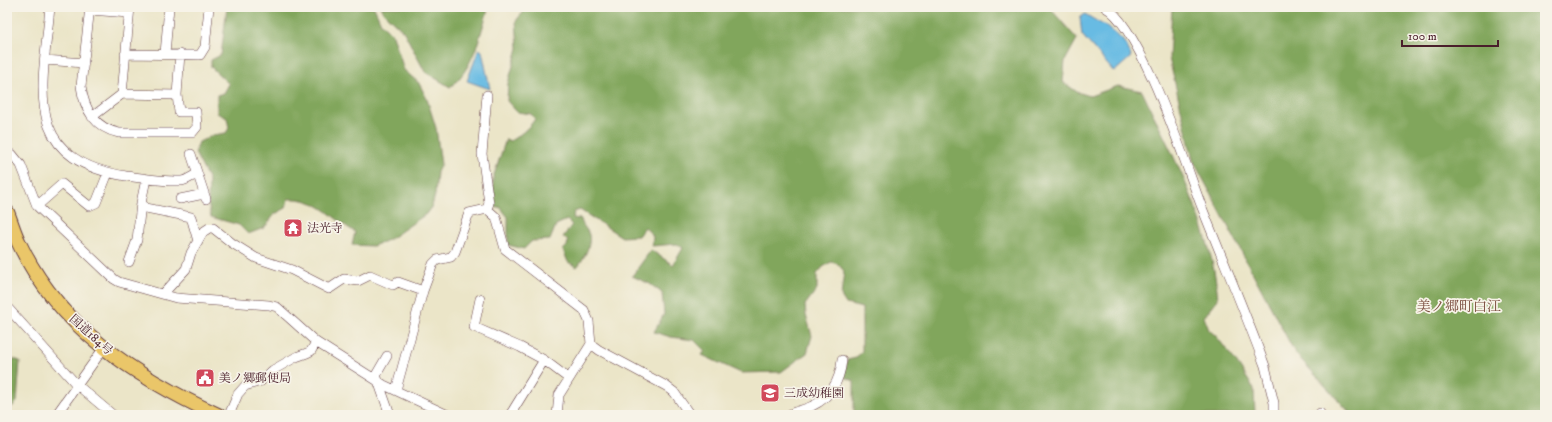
<svg xmlns="http://www.w3.org/2000/svg" width="1552" height="422" font-family="'IM FELL DW Pica','Noto Serif JP',serif">
  <style>
    .forest { fill: #81a65c; stroke: #666244 }
    .water { fill: #67bbe3; stroke: #586d87 }
    .lines { fill: none; stroke-linecap: round; stroke-linejoin: round }
    .minor-casing { stroke: #623d43; stroke-width: 10 }
    .highway-casing { stroke: #623d43; stroke-width: 16 }
    .minor { stroke: #fff; stroke-width: 9 }
    .highway { stroke: #eac669; stroke-width: 14 }
    .labels { text-anchor: middle; dominant-baseline: central; stroke-width: 3.5; stroke-linejoin: round; paint-order: stroke }
    .poi-label { font-size: 12px; fill: #4a1f2b; stroke: #f7f3e8; text-anchor: start }
    .street-label { font-size: 12px; fill: #4a1f2b; stroke: #f7f3e8 }
    .quarter-label { font-size: 14px; fill: #7c4f40; stroke: #f7f3e8 }
  </style>
  <rect width="100%" height="100%" fill="#f7f3e8"/>
  <filter id="ink" filterUnits="userSpaceOnUse"><feTurbulence type="fractalNoise" baseFrequency=".025" numOctaves="2"/><feDisplacementMap in="SourceGraphic" scale="8" xChannelSelector="R" yChannelSelector="G"/><feConvolveMatrix kernelMatrix="1 2 1 2 8 2 1 2 1" color-interpolation-filters="sRGB"/></filter>
  <filter id="wash" filterUnits="userSpaceOnUse"><feTurbulence type="fractalNoise" baseFrequency=".012" numOctaves="4" result="noise"/><feDisplacementMap in="SourceGraphic" scale="16" xChannelSelector="R" yChannelSelector="G"/><feGaussianBlur stdDeviation="0.9" result="paint"/><feColorMatrix in="noise" values="0 0 0 0 0 0 0 0 0 0 0 0 0 0 0 0 0 1.4 0 .05"/><feComposite in="paint" operator="in"/></filter>
  <g filter="url(#wash)">
    <rect width="100%" height="100%" fill="#ebe5c8"/>
    <path class="forest" d="M227 7H374L381 23 393 35 404 70 419 83 427 99 436 128 441 164 437 172 435 195 432 206 426 214 390 239 373 246 352 245 355 232C331 218 319 197 288 199L286 208 275 214 264 228 248 234 239 225 211 217 208 203 209 180 195 153 199 142 213 135 226 133 229 128 227 118 217 113V95L224 93 229 84 211 67V60L221 55Z
      M380 7H489C480 34 474 69 450 87L425 72 404 32 384 13Z
      M523 7H1049L1077 39 1065 61 1063 82 1077 92 1090 96 1118 86 1142 91C1173 156 1212 226 1218 299L1204 317 1209 330 1216 336 1237 363 1254 389 1255 415H854V381L844 377 847 360 856 358 862 351V308L846 304 841 296 844 271 838 264 831 262 823 267 817 274V289L805 305 806 315 812 336 807 353 781 372 741 373 702 355 705 351 694 340 671 337 654 332 664 314 662 293 650 284 632 276 651 250 673 265 683 248 677 244 652 246 653 236 645 227 638 236 622 237 580 210 574 212 573 218 581 219C582 225 585 227 588 232 593 243 584 259 577 267L568 262 563 250 567 246 568 241 563 237 572 225 567 220 556 225 550 240 532 241 524 249 508 245V217L500 207 497 208 493 205V178L506 139 510 141C520 135 528 129 535 119L531 114 517 112 507 101 508 83 518 48 516 21 523 12Z
      M1172 7H1541L1545 19V415H1352L1295 353 1193 160 1169 58Z
      M7 357 20 361 17 402 7 411Z"/>
    <path class="water" d="M1085 14C1104 26 1126 35 1131 57L1114 72 1082 35 1080 18Z
      M479 49 482 51 490 89 467 81Z"/>
  </g>
  <g filter="url(#ink)">
    <g class="lines">
      <defs>
        <path id="minor" d="M50 7C43 87 20 159 126 176 143 178 163 182 181 181 186 181 192 176 197 174
          M90 7 81 86C84 109 95 128 119 133H192L197 127 196 112H179L177 95 180 54
          M1105 7C1141 26 1185 163 1201 205 1222 258 1245 312 1265 366L1274 403V415
          M90 10 129 13
          M125 54 200 55 205 47 209 7
          M165 54 169 7
          M45 60 84 63
          M122 94 177 95
          M92 117 122 94 130 7
          M7 151 12 154 21 165 37 206 114 279 119 282 176 298 269 305 277 307 316 342 384 385 448 415
          M191 154 206 199
          M146 179 141 203 146 208 191 217 198 241
          M180 199 204 194
          M37 206 62 184 89 206 96 203 108 173
          M487 209 496 217 505 249 584 310 589 321 591 344 599 350 666 386 674 392 690 415
          M129 262 137 240 141 203
          M163 294 186 269 191 253 203 232 209 228H213L232 243 256 258 292 270 329 289 344 279 358 281 370 275 393 285 398 282 423 291
          M480 299 474 327 520 347 544 360 568 378
          M7 307 76 384 113 415
          M387 356 376 375 390 415
          M396 390 423 291 433 264 437 260 451 257 455 252 469 213 487 209 489 203 482 154 487 95
          M56 415 103 349
          M229 415 238 394 245 386 261 381 273 370 296 357 307 353 311 351 316 342
          M510 415 544 360
          M557 415 559 395 591 344
          M789 415C796 410 805 410 812 406 831 397 840 380 842 360
          M1320 415V413"/>
        <path id="highway" d="M7 212C11 222 14 233 19 243 58 327 137 378 218 415"/>
      </defs>
      <use href="#minor" class="minor-casing"/>
      <use href="#highway" class="highway-casing"/>
      <use href="#minor" class="minor"/>
      <use href="#highway" class="highway"/>
    </g>
  </g>
  <defs>
    <symbol id="temple-square" viewBox="-11 -11 22 22"><rect x="-9" y="-9" width="18" height="18" rx="4" fill="#d1495b" stroke="#f7f3e8"/><path d="M0-6L5-2H3V0L6.5 2.5H4V6H1.5V3h-3V6H-4V2.5H-6.5L-3 0V-2H-5Z" fill="#fff"/></symbol>
    <symbol id="civic-square" viewBox="-11 -11 22 22"><rect x="-9" y="-9" width="18" height="18" rx="4" fill="#d1495b" stroke="#f7f3e8"/><path d="M-.6-6.5H3V-4.5H.6V-3L4-1V1h2V6H-6V1h2V-1L-.6-3ZM-1.2 2.5V6h2.4V2.5Z" fill="#fff"/></symbol>
    <symbol id="school-square" viewBox="-11 -11 22 22"><rect x="-9" y="-9" width="18" height="18" rx="4" fill="#d1495b" stroke="#f7f3e8"/><path d="M0-5L7-2L0 1L-7-2ZM-4 1L0 2.5L4 1V4Q0 6-4 4Z" fill="#fff"/></symbol>
  </defs>
  <g fill-rule="evenodd">
    <use href="#temple-square" x="282" y="217" width="22" height="22"/>
    <use href="#civic-square" x="194" y="367" width="22" height="22"/>
    <use href="#school-square" x="759" y="382" width="22" height="22"/>
  </g>
  <g class="labels">
    <g class="poi-label">
      <text x="307" y="228">法光寺</text>
      <text x="219" y="378">美ノ郷郵便局</text>
      <text x="784" y="393">三成幼稚園</text>
    </g>
    <g class="street-label">
      <text transform="translate(91 335) rotate(42)">国道184号</text>
    </g>
    <g class="quarter-label">
      <text x="1459" y="307">美ノ郷町白江</text>
    </g>
  </g>
  <rect width="1552" height="422" fill="none" stroke="#f7f3e8" stroke-width="24"/>
  <path d="M1402 40v6h96v-6" fill="none" stroke="#4a1f2b" stroke-width="2"/>
  <text x="1408" y="40" font-size="12" fill="#4a1f2b" stroke="#f7f3e8" stroke-width="3" paint-order="stroke">100 m</text>
</svg>
